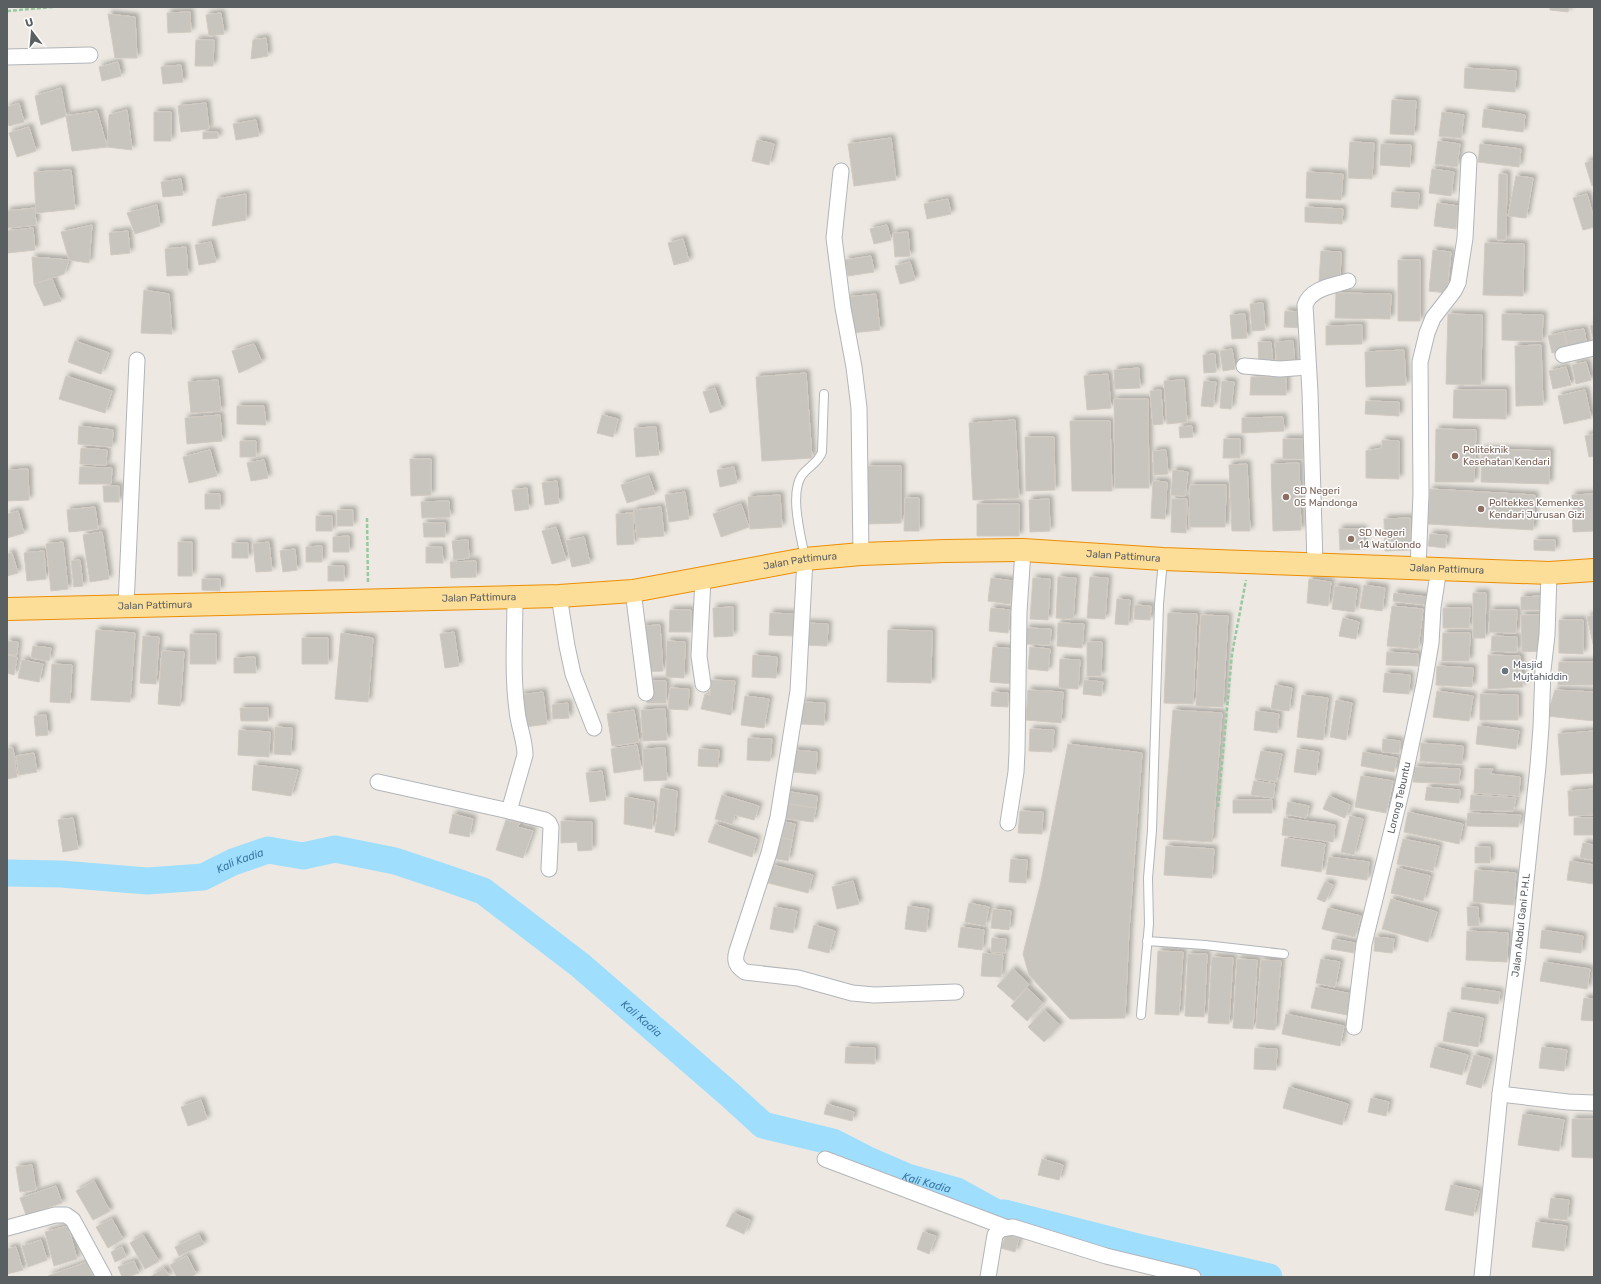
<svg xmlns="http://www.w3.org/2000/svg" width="1601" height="1284" font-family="Rubik,sans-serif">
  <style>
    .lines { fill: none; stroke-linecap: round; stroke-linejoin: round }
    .river { stroke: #a0defe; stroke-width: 27 }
    .building { fill: #c8c4be; stroke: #d1cac0; filter: url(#shadow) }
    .service-casing { stroke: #b2b5b9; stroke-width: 10 }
    .minor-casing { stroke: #b2b5b9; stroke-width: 17 }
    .trunk-casing { stroke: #ec8d02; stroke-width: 24 }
    .path { stroke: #98c8a1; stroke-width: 2.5; stroke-dasharray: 4 2; stroke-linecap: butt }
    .service { stroke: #fff; stroke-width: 8 }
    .minor { stroke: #fff; stroke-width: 15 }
    .trunk { stroke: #fdde98; stroke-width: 22 }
    .education-dot { fill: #8d6e63; stroke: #fff; stroke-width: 1.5 }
    .worship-dot { fill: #6b7280; stroke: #fff; stroke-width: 1.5 }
    .labels { text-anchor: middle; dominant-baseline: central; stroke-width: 3; stroke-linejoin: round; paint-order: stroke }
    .education-label { font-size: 10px; fill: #785e54; stroke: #fff; text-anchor: start }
    .street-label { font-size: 10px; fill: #5a5f62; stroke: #fff }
    .worship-label { font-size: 10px; fill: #5b616d; stroke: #fff; text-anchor: start }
    .water-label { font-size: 11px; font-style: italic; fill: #3c7aa7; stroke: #fff }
  </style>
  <defs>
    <filter id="shadow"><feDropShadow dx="3.5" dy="-3.5" stdDeviation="2" flood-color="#0004"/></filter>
  </defs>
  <rect width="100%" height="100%" fill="#ede9e2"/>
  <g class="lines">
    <path class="river" id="s1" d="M7 873 61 874 147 881 203 877 233 862 268 850 303 856 335 849 395 861 446 878 483 891 580 965 729 1094 763 1125 833 1142 870 1161 907 1177 957 1191 997 1213H1005L1146 1249 1269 1277"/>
  </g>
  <path class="building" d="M1550 7H1569L1568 12 1550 10Z
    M190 12 191 32 168 33 167 13Z
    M221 13 224 34 209 36 206 15Z
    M108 14 135 17 137 58H115Z
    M266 38 268 56 251 59 253 40Z
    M196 40H214L213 66H195Z
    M118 62 121 76 102 81 99 67Z
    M181 65 183 82 163 84 161 67Z
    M1465 68 1516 71 1515 92 1464 88Z
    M61 88 66 116 41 125 35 96Z
    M1392 100 1416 101 1414 135 1390 134Z
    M19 103 24 122 9 126 7 118V107Z
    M206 103 209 129 181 132 178 106Z
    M1484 109 1525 115 1523 132 1482 127Z
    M127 110 132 150 107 147 109 115Z
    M97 111 107 147 72 151 66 116Z
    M154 112H171V141H154Z
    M1442 112 1464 115 1461 138 1439 136Z
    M256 120 259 136 236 140 233 124Z
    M29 127 36 151 17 157 9 133Z
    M203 132H218V138L203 139Z
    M891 138 896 180 854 186 848 144Z
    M757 140 774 144 769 165 752 161Z
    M1438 141 1460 144 1457 167 1435 164Z
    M1350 142 1374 143 1372 179 1348 178Z
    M1381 144 1411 145 1410 167 1380 165Z
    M1480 144 1521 149 1519 167 1478 162Z
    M1594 160V185L1592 186 1585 163Z
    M1432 169 1454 172 1451 196 1429 193Z
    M71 170 75 209 36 213 34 172Z
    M1307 172 1343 174 1341 200 1306 198Z
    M1499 174H1507L1506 240H1497Z
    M1516 176 1533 178 1526 218 1508 216Z
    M181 179 183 195 163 197 161 182Z
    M1392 192 1419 193 1418 209 1391 207Z
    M246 194V220L212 226 217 199Z
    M1587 194 1594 219V227L1583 230 1573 198Z
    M948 199 951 214 927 219 924 204Z
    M1437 203 1459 206 1456 229 1434 226Z
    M157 205 160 226 135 234 127 213Z
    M1305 207 1343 209 1342 224 1305 222Z
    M35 208 36 225 7 228V211Z
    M92 225 89 263 69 260 61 232Z
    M887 225 891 240 874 244 870 229Z
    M33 228 35 250 8 253 7 231Z
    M128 231 130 253 111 255 109 233Z
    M908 232 910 256 895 257 893 233Z
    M683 239 689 261 674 265 668 243Z
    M211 242 216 262 199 265 195 245Z
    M1485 243 1524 244 1523 296 1483 295Z
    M186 247 188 275 167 276 165 249Z
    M1433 250 1451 252 1447 293 1429 291Z
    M1321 251 1341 252 1340 282 1319 281Z
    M871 256 874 272 848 276 845 260Z
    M32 257 69 260 64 274 34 284Z
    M1398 260H1420V321H1398Z
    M910 262 915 280 900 284 895 266Z
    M52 279 61 301 44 306 34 284Z
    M144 290 169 294 172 334 141 333Z
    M1336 293 1391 294 1390 319 1335 318Z
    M876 294 880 330 851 333 847 297Z
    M1263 303 1265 330 1252 331 1250 304Z
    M1285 311 1303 312 1302 328 1284 327Z
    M1245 314 1247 338 1232 339 1230 315Z
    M1448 314 1482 315 1481 385 1446 384Z
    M1502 314 1543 315 1542 341 1502 340Z
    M1362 325V344L1326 345V326Z
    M1594 325V342L1590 326Z
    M1584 329 1587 346 1568 350 1564 332Z
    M1564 332 1568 350 1552 353 1548 336Z
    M75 341 109 353 101 374 68 362Z
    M1293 341 1295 366 1277 367 1275 342Z
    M1258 342H1271L1273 365 1259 366Z
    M254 344 262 362 239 373 232 351Z
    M1541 345 1543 405 1516 406 1515 346Z
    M1232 349 1235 369 1223 371 1220 351Z
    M1404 350 1406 385 1366 387 1365 352Z
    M1215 354 1216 372 1204 373 1203 355Z
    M1586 362 1591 380 1576 384 1572 365Z
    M1566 367 1571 385 1553 389 1549 371Z
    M1139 368 1140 388 1115 389 1114 370Z
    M806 373 812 458 762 461 756 377Z
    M1108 374 1111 408 1087 410 1084 376Z
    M66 376 112 391 105 413 59 399Z
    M1251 377H1286V395H1250Z
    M218 380 221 411 191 413 188 382Z
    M1184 380 1187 422 1167 424 1164 381Z
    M1204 381 1216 382 1213 407 1201 406Z
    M1222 381 1234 382 1231 409 1220 408Z
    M715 388 722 409 710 413 703 392Z
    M1161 390 1163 424 1153 425 1150 391Z
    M1454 390H1506V419L1453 418Z
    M1585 390 1591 418 1564 424 1558 396Z
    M1114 399H1148L1149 488H1115Z
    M1366 401 1399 402V416L1365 414Z
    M237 406H264L266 425 237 424Z
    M220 415 222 441 187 444 185 418Z
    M602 415 618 419 613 437 597 433Z
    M1283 417 1284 431 1242 433V418Z
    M1015 420 1019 498 973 500 969 423Z
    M1070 421H1110L1112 491H1072Z
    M79 426 113 430 112 447 78 444Z
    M1192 426 1193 437 1180 438 1179 427Z
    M656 427 659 455 636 457 634 428Z
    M1436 429 1476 430 1474 482H1435Z
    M1594 434V456L1589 457 1585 436Z
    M1025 437H1054L1055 490 1026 491Z
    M1224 439H1240V458H1223Z
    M1283 439H1303V459H1283Z
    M1382 440 1399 441V479L1366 478V451L1382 448Z
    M240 441H256V457H240Z
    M81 448 107 450 106 465 80 464Z
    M1482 449 1550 451 1549 484 1481 482Z
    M210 450 217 476 189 483 183 457Z
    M1166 450 1168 474 1154 475 1153 451Z
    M410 459H431V495L411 496Z
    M264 460 268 478 251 481 247 463Z
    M1299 463 1301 530 1273 531 1271 464Z
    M1247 464 1250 531H1232L1229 465Z
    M867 466H901V523L867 524Z
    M80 467 112 468 111 484H79Z
    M734 467 737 483 720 487 717 470Z
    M28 469 29 500 7 501V470Z
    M1173 470 1188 472 1185 496 1171 495Z
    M649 476 655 494 627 503 621 485Z
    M557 481 559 503 545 505 542 483Z
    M1153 481 1167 482 1165 519 1151 518Z
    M1190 485H1226L1225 527H1189Z
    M103 486H119V502H104Z
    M527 488 529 509 515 511 512 490Z
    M1430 489 1535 495 1533 530 1428 524Z
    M685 492 689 519 669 522 665 495Z
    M205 494H220V509H205Z
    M1594 494V531L1573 532 1572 495Z
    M780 495 782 527 750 529 748 497Z
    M905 498H919V531H904Z
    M1049 499 1050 531 1030 532 1029 500Z
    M1172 499H1187L1186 533 1171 532Z
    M449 501 450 517 422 518 421 502Z
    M741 504 749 527 721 537 713 514Z
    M977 504H1019V536H977Z
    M95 507 98 529 69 532 67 510Z
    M661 507 664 536 637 538 634 510Z
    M337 510H353V526H337Z
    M18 511 24 533 7 538V514Z
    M633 513 634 544 617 545 616 514Z
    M316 516H332V531H316Z
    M1410 518V550L1385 551 1384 519Z
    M423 523H445V537H424Z
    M556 527 566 560 552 564 542 531Z
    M1339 529H1363L1364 549 1340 550Z
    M102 532 109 579 90 582 83 535Z
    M1430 534 1447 535 1445 548 1428 546Z
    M349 536V552H333V537Z
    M584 537 590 563 572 567 566 541Z
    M468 540 469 558 454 560 452 541Z
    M1534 540H1555V551L1534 550Z
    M63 542 68 589 51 591 46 544Z
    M178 542H192V576H178Z
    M269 542 272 571 256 572 253 544Z
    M232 543H248V558H232Z
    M322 546V562H306V547Z
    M426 547H442L443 563H426Z
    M295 549 297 570 283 572 280 551Z
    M44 551 46 579 27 581 24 553Z
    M12 553 18 573 7 576V554Z
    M80 560 83 586 74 587 71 561Z
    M476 561V577L451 578 450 562Z
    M328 566H344V581H328Z
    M1058 577 1076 578 1073 619 1056 618Z
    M1090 577 1108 578 1105 619 1087 618Z
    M991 578 1013 581 1010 604 988 601Z
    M1033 578 1050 579 1048 620 1030 619Z
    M202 579H220V591L202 590Z
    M1309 579 1331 582 1328 606 1307 603Z
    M1364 585 1385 588 1382 611 1360 608Z
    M1335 586 1357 589 1354 612 1332 609Z
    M1394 593 1427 597 1426 605 1393 601Z
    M1473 593H1486L1485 638H1473Z
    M1542 596V610H1521V597Z
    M1117 599 1130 600 1128 625 1115 624Z
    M1135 605 1151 606 1150 620 1134 619Z
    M1392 606 1423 609 1418 649 1387 646Z
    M733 607V636L714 637 713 608Z
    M991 608 1010 610 1008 633 989 631Z
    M1443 608H1470L1469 628H1443Z
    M670 610H691V632H669Z
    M1490 610H1517L1516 633 1489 632Z
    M770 613 794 614 793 636 769 635Z
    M1168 613 1197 614 1193 704 1164 703Z
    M1201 615 1228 616 1223 707 1196 706Z
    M1521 615H1542L1543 651 1522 652Z
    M1594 615V648L1587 617Z
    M1343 618 1359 622 1356 639 1339 636Z
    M1559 620H1583V654L1559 653Z
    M805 623 828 624 827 646 804 645Z
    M1058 623 1084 624 1082 648 1057 646Z
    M660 625 663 671 645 672 642 626Z
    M1026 628 1051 629 1050 645 1026 644Z
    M96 630 135 633 130 702 91 700Z
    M888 630 932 631 931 683 887 682Z
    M454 632 459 666 445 668 440 634Z
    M341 633 373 638 368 702 335 699Z
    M1443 633H1470L1469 661H1442Z
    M190 634H216V664H190Z
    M143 636 159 637 156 684 140 683Z
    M1492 636 1517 637V652L1491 651Z
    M302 638H328V664H302Z
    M7 641 18 642 17 655 7 654Z
    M667 641 685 642 684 678 666 677Z
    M1087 642H1102L1101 676H1087Z
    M33 646 51 648 49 661 31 658Z
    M993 647 1015 649 1012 684 990 682Z
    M1030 647 1050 649 1048 671 1028 669Z
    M162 651 184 652 180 706 158 704Z
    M1387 652 1418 654V666L1386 665Z
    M7 655 17 657 14 675 7 673Z
    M753 655 777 657 776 678 752 677Z
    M1488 655 1520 656 1523 687 1488 689Z
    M255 657 256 673H234V658Z
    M1060 659 1080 660 1078 689 1059 688Z
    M22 660 43 664 39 682 18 678Z
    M1559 662H1594V685H1558Z
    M52 664 72 665 70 703 50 702Z
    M1437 666 1473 668 1472 687 1436 685Z
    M1385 673 1410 675 1409 694 1383 692Z
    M711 680 735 681 731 715 701 709 705 694 710 696Z
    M1084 680 1103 682 1101 696 1083 694Z
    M648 681H666V703H647Z
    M1275 685 1292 688 1289 711 1271 709Z
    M670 688 689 689 688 710 668 709Z
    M1028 690 1063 692 1061 723 1026 720Z
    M1555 690 1594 692V721L1547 716Z
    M1437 691 1473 696 1469 721 1433 717Z
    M543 692 547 724 525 727 520 695Z
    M992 692 1008 693V707L991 706Z
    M1480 694 1518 695V720H1480Z
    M1302 695 1328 698 1323 740 1297 737Z
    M745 696 769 699 764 728 741 725Z
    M1336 700 1352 703 1346 740 1330 737Z
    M802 702 825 703 824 725 800 724Z
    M568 703 569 718 553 719 552 705Z
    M240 708H268V721H241Z
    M665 709 667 740 643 741 641 710Z
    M634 710 639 742 612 746 607 714Z
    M1173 710 1222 713 1212 842 1163 839Z
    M1256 711 1279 714 1277 733 1254 730Z
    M46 715 48 735 36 736 34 716Z
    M1478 726 1519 731 1516 749 1476 744Z
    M275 727 292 728 291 755 274 754Z
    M1030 729 1054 730 1052 752 1029 751Z
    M239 730 270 732 269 757 238 755Z
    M1594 731V773L1561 775 1558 734Z
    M748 738 772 739 770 761 747 760Z
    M1383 739 1400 741 1399 753 1382 752Z
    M1421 743 1463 746 1462 764 1420 761Z
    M1068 744 1142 753 1129 930 1125 1018 1070 1019 1029 975 1023 954 1041 882Z
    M637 745 641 769 614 773 611 749Z
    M13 748 17 777 7 779V749Z
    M665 748 667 780 644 781 643 749Z
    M699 749 719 750 718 767 698 766Z
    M1297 749 1319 752 1316 775 1294 772Z
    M793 750 817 752 816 774 792 772Z
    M1261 751 1282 754 1276 782 1255 778Z
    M1363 752 1397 758 1394 772 1361 766Z
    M34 753 37 772 19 775 16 756Z
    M254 765 298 770 291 796 252 790Z
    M1414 767 1460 769 1459 784 1413 782Z
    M1475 769H1493L1490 774 1520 777 1519 796 1474 793Z
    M602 771 606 800 590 802 586 773Z
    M1361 776 1393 781 1386 813 1355 807Z
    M1254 781 1275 784 1273 798 1251 795Z
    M1427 787 1460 790 1459 803 1425 800Z
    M661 788 677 791 674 836 655 832Z
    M1594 789V815L1569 816 1568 791Z
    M784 791 817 796 816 808 783 803Z
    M722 795 759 806 754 820 735 815 732 824 715 819Z
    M1471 795 1516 798 1513 811 1470 810Z
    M1329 796 1350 805 1345 818 1323 809Z
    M625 797 654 802 652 829 624 824Z
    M1233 800H1272V813H1233Z
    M1288 802 1309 806 1306 818 1286 814Z
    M783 803 816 808 813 822 781 818Z
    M1020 811 1043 812 1042 834 1018 833Z
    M1408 812 1463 824 1459 844 1404 832Z
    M1468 813 1521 815 1518 827 1466 826Z
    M453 814 473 819 469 837 449 833Z
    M1350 816 1363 819 1354 855 1341 852Z
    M73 818 78 849 63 852 58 820Z
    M1284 818 1335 825 1333 842 1282 835Z
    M1574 818H1594V835H1574Z
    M506 820 520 823 517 827 533 831 523 858 496 850Z
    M561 821 592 822V850L578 851 577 842 561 843Z
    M780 821 795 824 792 840 777 837Z
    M715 824 757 839 752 857 708 842Z
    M777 837 792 840 788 861 772 858Z
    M1285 838 1325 844 1321 872 1281 866Z
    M1403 839 1439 846 1433 871 1397 864Z
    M1583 843 1594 845V860L1580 858Z
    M1166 846 1214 849 1212 878 1164 875Z
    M1475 847H1490V863H1475Z
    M1329 857 1369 862 1367 880 1326 874Z
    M1011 859 1027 860 1026 883 1009 882Z
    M1570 861 1594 865V884L1567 880Z
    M772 865 813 875 808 893 768 883Z
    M1397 868 1430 876 1423 901 1391 893Z
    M1475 870 1516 873 1514 905 1473 902Z
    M853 881 859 904 837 909 832 887Z
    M1325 882 1333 885 1325 902 1317 899Z
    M1391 899 1437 912 1428 942 1382 929Z
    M969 903 989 907 985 926 965 922Z
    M908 906 929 909 926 932 905 929Z
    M774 907 797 911 793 933 770 929Z
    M1467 907H1478L1479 926H1468Z
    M1328 908 1361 916 1355 937 1322 929Z
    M993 909 1011 911 1009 930 991 928Z
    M814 925 835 931 829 953 808 948Z
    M961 927 984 930 982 950 958 947Z
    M1542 930 1583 936 1581 953 1540 948Z
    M1467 931 1508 933 1507 962 1466 960Z
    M1375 937 1394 939 1392 953 1374 951Z
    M992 938 1006 939 1005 953 991 952Z
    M1333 939 1355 943 1354 953 1331 949Z
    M1158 951 1183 952 1179 1015 1155 1014Z
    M983 953 1003 955 1001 977 981 976Z
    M1188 954H1207L1204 1017 1185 1016Z
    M1212 957 1233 958 1229 1024 1208 1023Z
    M1237 959 1257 960 1253 1029 1233 1028Z
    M1321 959 1340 962 1335 987 1316 983Z
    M1261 960 1281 961 1275 1030 1256 1028Z
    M1544 962 1590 969 1587 989 1540 981Z
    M1013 969 1029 984 1014 1001 997 986Z
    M1316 987 1352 994 1347 1015 1311 1008Z
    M1462 987 1500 992 1498 1004 1461 999Z
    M1027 988 1043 1003 1027 1021 1011 1006Z
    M1584 998 1594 999V1021L1581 1020Z
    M1044 1010 1060 1025 1044 1042 1028 1027Z
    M1448 1012 1483 1018 1478 1047 1443 1041Z
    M1286 1014 1344 1026 1340 1046 1282 1034Z
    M846 1047 875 1048V1064L845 1063Z
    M1435 1047 1468 1055 1462 1075 1430 1067Z
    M1542 1047 1567 1050 1564 1071 1539 1068Z
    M1255 1048 1277 1049 1276 1070 1254 1069Z
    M1474 1055 1490 1059 1481 1088 1466 1084Z
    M1289 1087 1348 1104 1342 1125 1283 1108Z
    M1371 1098 1389 1102 1386 1116 1368 1112Z
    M201 1100 207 1119 188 1126 181 1107Z
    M827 1104 854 1112 852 1121 824 1114Z
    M1523 1114 1564 1120 1559 1151 1518 1145Z
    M1572 1119H1594V1158L1572 1157Z
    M1042 1159 1063 1165 1059 1180 1038 1175Z
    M32 1165 36 1190 20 1192 16 1167Z
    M94 1181 110 1211 93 1220 76 1191Z
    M1451 1185 1479 1191 1473 1216 1445 1210Z
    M56 1186 62 1203 26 1215 20 1198Z
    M1551 1198 1569 1200 1567 1220 1548 1218Z
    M733 1213 750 1220 744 1234 726 1226Z
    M112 1219 123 1239 108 1248 96 1227Z
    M1536 1222 1567 1226 1564 1251 1532 1247Z
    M68 1226 77 1259 54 1266 45 1232Z
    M923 1232 936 1236 929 1254 917 1249Z
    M1006 1234 1019 1238 1015 1252 1001 1248Z
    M143 1235 159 1261 145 1269 130 1243Z
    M199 1235 204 1244 179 1256 175 1247Z
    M41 1240 47 1260 28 1267 22 1246Z
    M16 1247 23 1270 7 1274V1249Z
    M122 1247 126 1257 115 1262 111 1252Z
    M187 1256 196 1274 190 1277H177L170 1265Z
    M134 1261 139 1273 128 1277H122L118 1267Z
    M87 1262 93 1277H49L48 1276Z
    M164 1268 170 1277H150Z"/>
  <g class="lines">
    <defs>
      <path id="service" d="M805 558C801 536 789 494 802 475 808 467 819 462 822 452L824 394
        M1147 941 1205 945 1284 954
        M1141 1015 1149 924 1148 878 1152 830 1159 604 1163 560"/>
      <g id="minor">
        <path d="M7 57 90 55"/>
        <path d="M841 171 834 238 843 308 854 367 859 408 861 554"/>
        <path d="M1563 355 1594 348"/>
        <path d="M1244 366 1280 369 1308 367"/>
        <path d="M805 559 798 691 778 817 769 853 737 951C734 961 736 966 745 972L798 978 852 993 874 995 956 992"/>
        <path d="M1315 564 1310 392 1305 305C1311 288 1333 286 1348 281"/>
        <path d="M1418 568 1421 494 1420 362 1427 333 1433 318 1454 291 1458 283 1465 238 1469 160"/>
        <path d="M633 591 646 693"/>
        <path d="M559 596 567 646 573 674 594 728"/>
        <path d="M126 606 137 360"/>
        <path d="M703 684 699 656 703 579"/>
        <path d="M378 782 509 811 525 755C525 739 518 725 517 710 512 673 515 634 515 596"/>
        <path d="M509 811 545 820 549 823 551 827 549 869"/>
        <path d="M1008 823 1016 772 1017 752 1019 612 1023 550"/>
        <path id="s2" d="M1354 1027 1364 944 1401 793 1424 684 1431 643 1433 607 1439 568"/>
        <path d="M1500 1094 1568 1102 1594 1103"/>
        <path d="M825 1159 1005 1227"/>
        <path d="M7 1228 55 1215H66L73 1220 104 1277"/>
        <path d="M988 1277 995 1235 1001 1229 1013 1227 1106 1256 1193 1277"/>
        <path id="s3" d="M1482 1277 1500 1094 1518 957 1538 766 1541 727 1543 670 1547 635 1549 573"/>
      </g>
      <g id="trunk">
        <path id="s4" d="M7 609 559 596 633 591 805 559 861 554 945 551 1023 550 1163 559 1549 573 1594 570"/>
      </g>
    </defs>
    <use href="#service" class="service-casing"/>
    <use href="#minor" class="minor-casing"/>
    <use href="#trunk" class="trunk-casing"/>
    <path class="path" d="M7 11 53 7
      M367 518 368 583
      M1218 807 1232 654 1246 580"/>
    <use href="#service" class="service"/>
    <use href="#minor" class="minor"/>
    <use href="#trunk" class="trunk"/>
  </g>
  <g class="education-dot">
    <circle cx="1455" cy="456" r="4"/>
    <circle cx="1286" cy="497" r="4"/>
    <circle cx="1481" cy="509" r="4"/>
    <circle cx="1351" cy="539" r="4"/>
  </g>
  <circle class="worship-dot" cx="1505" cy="671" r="4"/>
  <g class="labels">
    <g class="education-label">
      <text x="1463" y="450">Politeknik<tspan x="1463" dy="12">Kesehatan Kendari</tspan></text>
      <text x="1294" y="491">SD Negeri<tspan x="1294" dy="12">05 Mandonga</tspan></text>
      <text x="1489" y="503">Poltekkes Kemenkes<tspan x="1489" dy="12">Kendari Jurusan Gizi</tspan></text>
      <text x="1359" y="533">SD Negeri<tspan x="1359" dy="12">14 Watulondo</tspan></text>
    </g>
    <g class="street-label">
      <text stroke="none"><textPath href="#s4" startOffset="1120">Jalan Pattimura</textPath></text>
      <text stroke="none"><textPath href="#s4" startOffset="796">Jalan Pattimura</textPath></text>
      <text stroke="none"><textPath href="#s4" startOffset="1444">Jalan Pattimura</textPath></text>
      <text stroke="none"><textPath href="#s4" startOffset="472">Jalan Pattimura</textPath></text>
      <text stroke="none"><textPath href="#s4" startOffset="148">Jalan Pattimura</textPath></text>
      <text stroke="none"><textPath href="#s2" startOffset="234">Lorong Tebuntu</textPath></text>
      <text stroke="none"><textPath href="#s3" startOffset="354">Jalan Abdul Gani P.H.L</textPath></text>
    </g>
    <g class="worship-label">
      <text x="1513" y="665">Masjid<tspan x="1513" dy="12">Mujtahiddin</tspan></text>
    </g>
    <g class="water-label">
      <text stroke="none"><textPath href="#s1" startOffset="237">Kali Kadia</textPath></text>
      <text stroke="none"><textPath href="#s1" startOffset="693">Kali Kadia</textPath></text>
      <text stroke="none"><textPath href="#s1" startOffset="1029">Kali Kadia</textPath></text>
    </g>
  </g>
  <rect width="1601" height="1284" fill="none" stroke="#5a5f62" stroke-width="16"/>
  <g transform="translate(32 32) rotate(344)" stroke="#ffffff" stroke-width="3" paint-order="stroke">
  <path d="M0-3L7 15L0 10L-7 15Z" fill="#5a5f62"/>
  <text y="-6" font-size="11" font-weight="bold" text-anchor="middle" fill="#5a5f62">U</text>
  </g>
</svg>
